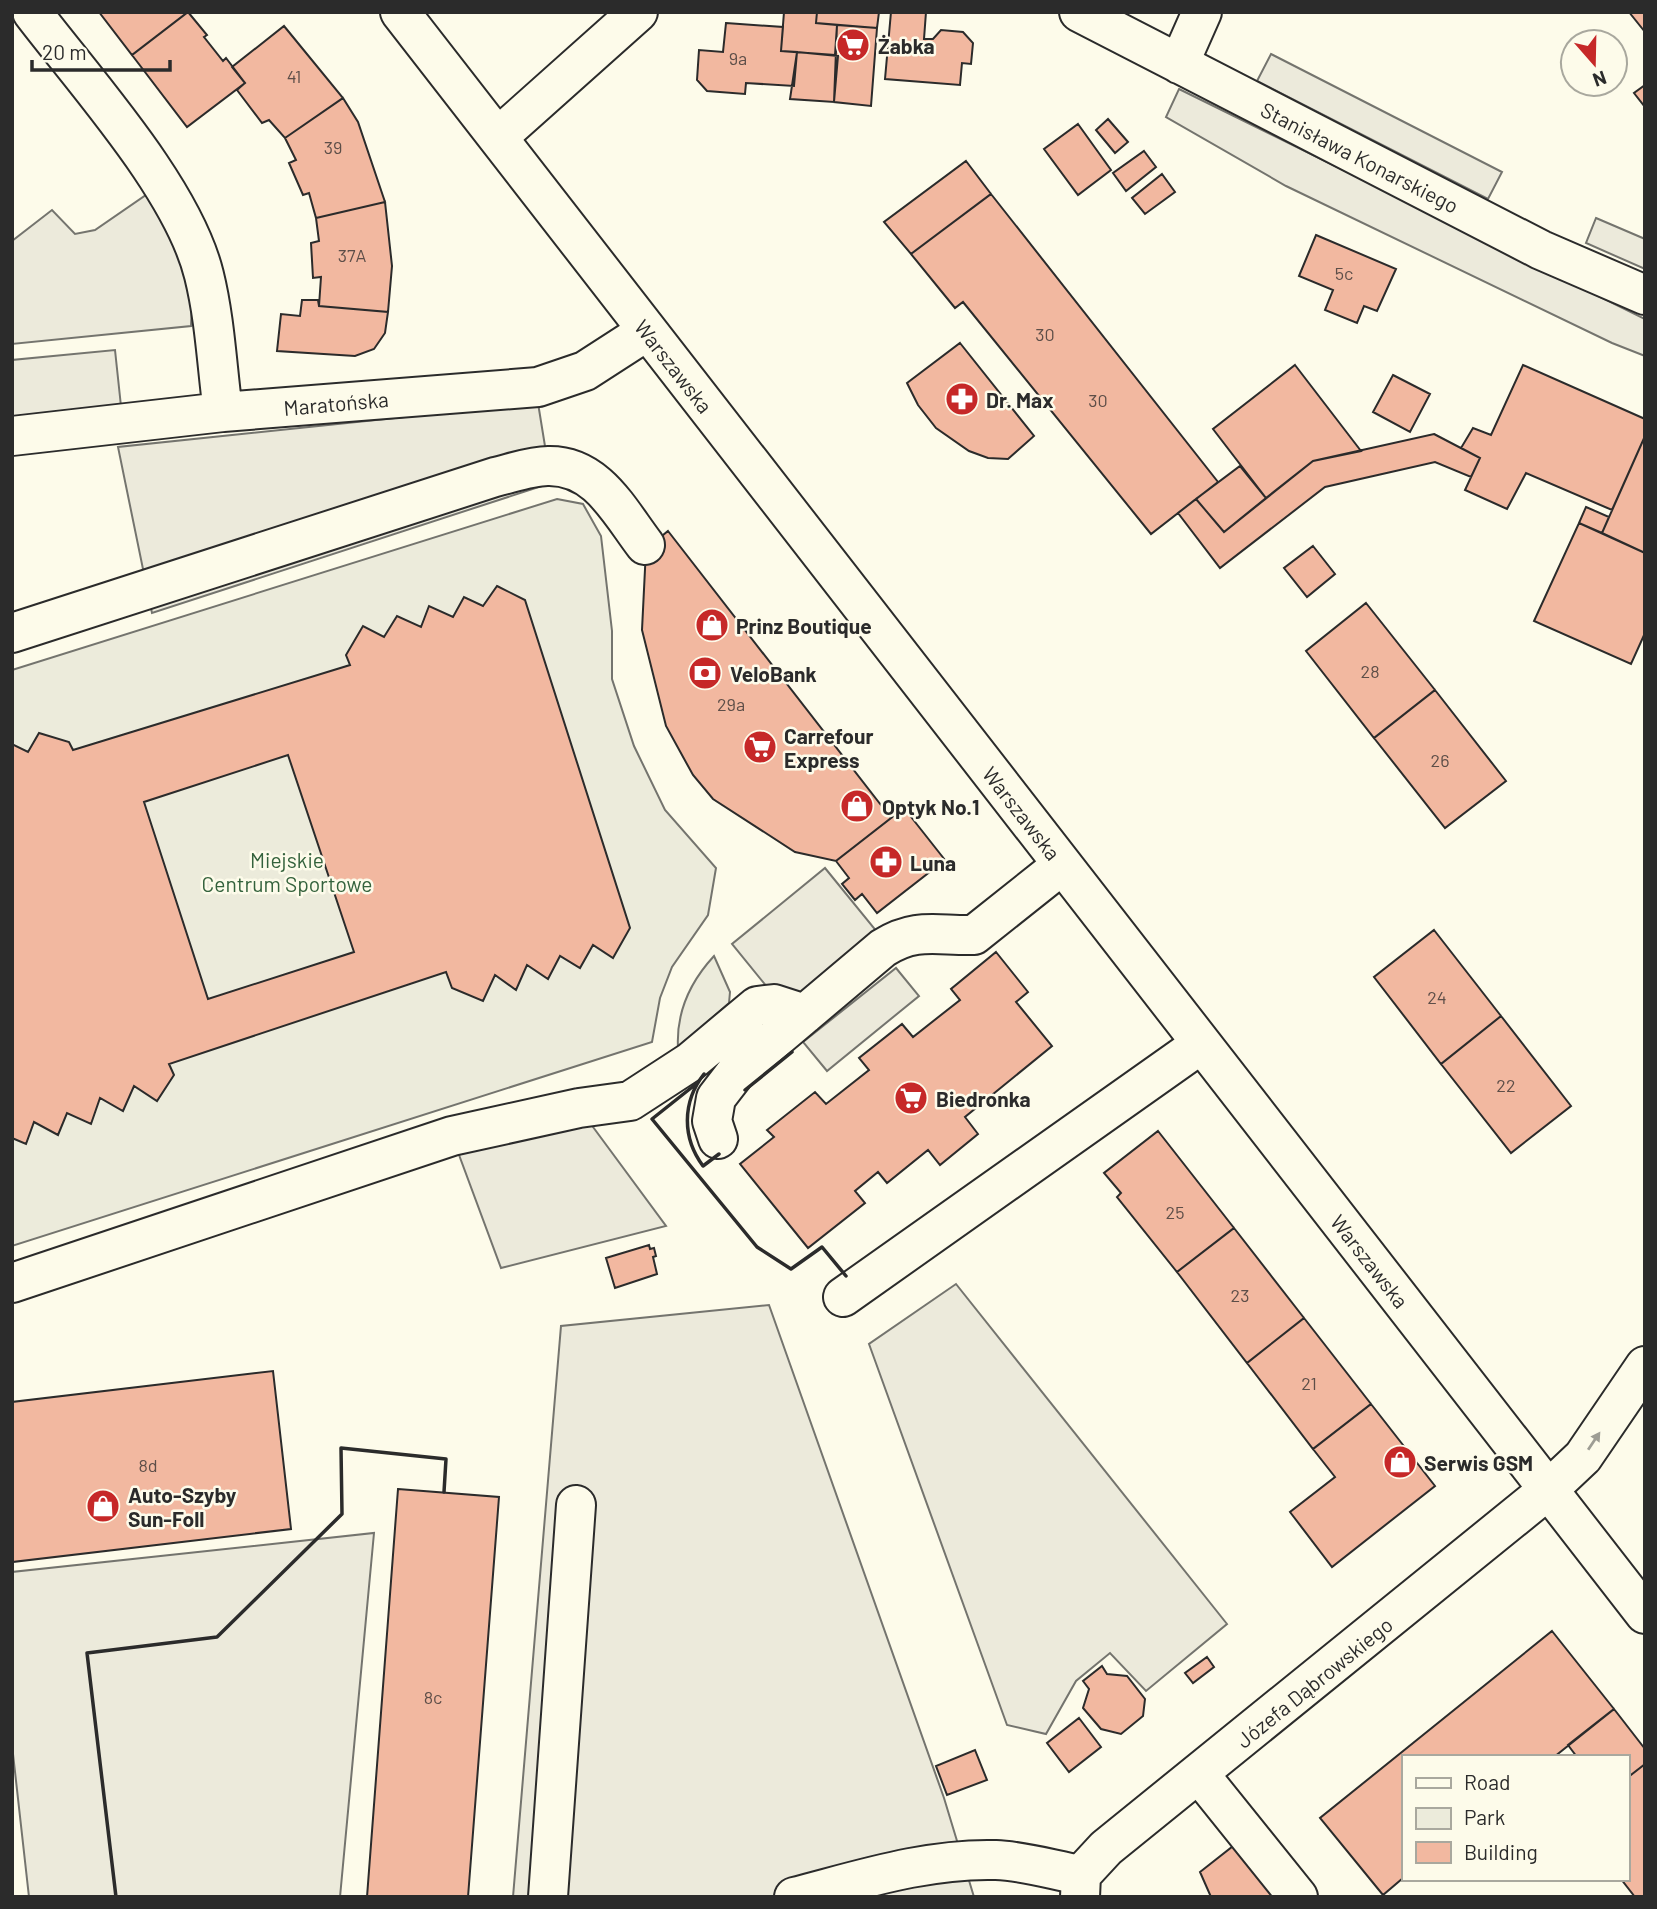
<svg xmlns="http://www.w3.org/2000/svg" width="1657" height="1909" font-family="Barlow,sans-serif">
  <style>
    .green { fill: #ecebdb; stroke: #74746e; stroke-width: 2 }
    .parking { fill: #eceadb; stroke: #74746e; stroke-width: 2 }
    .building { fill: #f2b8a0; stroke: #2b2b2b; stroke-width: 2; fill-rule: evenodd }
    .lines { fill: none; stroke-linecap: round; stroke-linejoin: round }
    .minor-casing { stroke: #2b2b2b; stroke-width: 42 }
    .major-casing { stroke: #2b2b2b; stroke-width: 42 }
    .minor { stroke: #fdfbea; stroke-width: 38 }
    .major { stroke: #fdfbea; stroke-width: 38 }
    .wall { stroke: #2b2b2b; stroke-width: 3.5 }
    .oneway { fill: #9e9d94 }
    .labels { text-anchor: middle; dominant-baseline: central; stroke-width: 5; stroke-linejoin: round; paint-order: stroke }
    .number-label { font-size: 18px; fill: #5d4e48 }
    .poi-label { font-size: 21px; font-weight: bold; fill: #2b2b2b; stroke: #fdfbea; text-anchor: start }
    .street-label { font-size: 21px; fill: #2b2b2b; stroke: #fdfbea }
    .park-label { font-size: 21px; fill: #34623c; stroke: #fdfbea }
  </style>
  <rect width="100%" height="100%" fill="#fdfbea"/>
  <path class="green" d="M557 499 583 504 601 536 612 631V679L634 746 665 810 716 868 708 915 672 967 660 998 652 1042 12 1246V670Z
    M714 956 730 992 729 1003 678 1048C676 1012 690 982 714 956Z"/>
  <path class="parking" d="M1271 54 1502 172 1488 199 1257 81Z
    M1179 89 1645 319V356L1612 343 1286 186 1166 117Z
    M146 195 169 230 184 263 192 301 191 326 12 344V241L52 210 75 234 95 230Z
    M1596 218 1645 239V269L1586 243Z
    M115 350 123 425 12 436V360Z
    M538 403 551 483 152 613 118 447Z
    M825 868 878 933 785 1009 732 944Z
    M896 968 919 996 827 1071 803 1042Z
    M579 1108 666 1226 501 1268 452 1136Z
    M956 1284 1227 1624 1146 1691 1110 1653 1076 1681 1046 1734 1007 1725 869 1344Z
    M769 1305 944 1798 974 1897H513L561 1326Z
    M374 1533 340 1897H29L12 1745V1572Z"/>
  <path class="building" d="M99 12H188L132 55Z
    M188 12 207 35 204 37 223 61 226 58 245 83 187 127 132 55Z
    M784 12H817L816 23 837 25 835 55 781 51Z
    M817 12H879L877 28 816 23Z
    M891 12H926L924 39H933L941 30 963 32 973 43 971 64 962 63 960 85 885 79Z
    M1629 12H1645V32Z
    M726 23 783 27 781 51 797 52 794 86 746 83 745 94 707 91 697 80 699 50 723 52Z
    M837 25 877 28 871 106 834 102Z
    M284 26 343 98 285 138 269 120 262 123 237 90 245 83 232 67Z
    M797 52 838 56 834 102 790 99Z
    M1645 85V107L1634 93Z
    M343 98 358 122 385 202 316 218 309 193 303 195 289 163 296 160 285 138Z
    M1108 119 1128 142 1115 153 1096 130Z
    M1078 124 1111 170 1078 195 1044 149Z
    M1144 151 1156 167 1126 191 1113 173Z
    M966 161 991 194 911 254 884 222Z
    M1162 174 1175 192 1145 214 1132 198Z
    M991 194 1218 482 1151 534 963 302 955 308 911 254Z
    M385 202 392 266 388 312 319 306 321 277 313 278 311 243 319 241 316 218Z
    M1316 235 1396 269 1377 311 1364 306 1357 323 1325 310 1333 290 1299 276Z
    M302 300H318L319 306 388 312 385 333 374 349 355 356 277 351 281 314 300 316Z
    M960 343 1034 436 1008 459 988 458 969 451 936 428 918 405 907 383Z
    M1295 365 1361 451 1313 461 1266 498 1213 429Z
    M1523 365 1645 419V436L1612 510 1526 473 1507 509 1465 490 1480 458 1461 448 1473 428 1491 435Z
    M1393 375 1430 394 1410 432 1373 412Z
    M1434 434 1480 458 1471 477 1435 462 1325 487 1220 568 1178 513 1196 499 1224 532 1313 461Z
    M1645 436V553L1602 533Z
    M1240 466 1266 498 1224 532 1196 499Z
    M1586 507 1609 517 1602 533 1579 523Z
    M1579 523 1645 553V633L1631 664 1534 621Z
    M668 531 891 818 836 861 795 852 713 799 693 775 666 726 642 630 646 549Z
    M1313 546 1335 574 1307 597 1284 568Z
    M497 586 525 600 630 928 613 958 593 945 580 968 560 956 548 979 527 965 516 990 495 975 483 1001 452 988 446 972 169 1064 174 1075 157 1101 134 1086 123 1111 100 1098 91 1124 67 1113 58 1135 34 1122 26 1144 12 1138V744L28 752 39 733 69 742 73 750 350 665 346 655 363 626 384 637 397 616 421 627 429 606 453 617 464 597 483 606ZM288 755 354 952 208 999 144 802Z
    M1366 603 1435 690 1374 738 1306 651Z
    M1435 690 1506 781 1445 828 1374 738Z
    M904 808 945 860 877 913 862 894 855 900 842 884 849 878 836 861Z
    M1434 930 1501 1016 1441 1064 1374 977Z
    M996 952 1028 992 1016 1002 1052 1046 965 1117 978 1134 940 1165 928 1150 887 1183 878 1172 855 1191 865 1203 808 1248 740 1164 774 1137 767 1130 815 1092 826 1104 869 1070 859 1058 902 1024 913 1037 960 1000 951 989Z
    M1501 1016 1571 1106 1511 1153 1441 1064Z
    M1158 1131 1234 1228 1177 1272 1117 1197 1121 1193 1104 1173Z
    M1234 1228 1304 1318 1247 1363 1177 1272Z
    M649 1245 650 1249 654 1248 656 1256 653 1257 657 1274 615 1288 606 1258Z
    M1304 1318 1371 1404 1313 1449 1247 1363Z
    M273 1371 291 1529 12 1562V1402Z
    M1371 1404 1435 1486 1332 1567 1290 1512 1335 1477 1313 1449Z
    M398 1489 499 1497 468 1897H367Z
    M1552 1631 1614 1709 1554 1757H1403V1878L1383 1895 1320 1818Z
    M1207 1657 1214 1667 1193 1683 1185 1673Z
    M1102 1666 1107 1674 1127 1676 1145 1699 1143 1716 1121 1734 1101 1729 1083 1708 1089 1689 1083 1681Z
    M1614 1709 1645 1749V1764L1627 1778V1757H1577L1568 1745Z
    M1079 1718 1101 1747 1069 1772 1047 1743Z
    M975 1750 987 1780 947 1795 936 1766Z
    M1645 1764V1897H1635L1621 1879H1627V1778Z
    M1237 1843 1282 1897H1211L1200 1872Z"/>
  <g class="lines">
    <defs>
      <path id="minor" d="M32 12C86 83 183 189 204 275 215 319 217 367 223 412
        M1079 12 1541 250 1645 295
        M1179 64 1202 12
        M498 137 638 12
        M12 436 223 412 538 387 585 371 647 331
        M12 633 495 477C512 473 531 466 548 466 597 465 619 511 645 545
        M718 1139 712 1121 716 1098 736 1072 883 948C916 927 937 936 974 935L1062 865
        M12 1283 452 1136 579 1108 630 1101 690 1062 757 1006 774 1004 805 1014
        M843 1297 1201 1044
        M1548 1490 1583 1457 1645 1366
        M1200 1775 1298 1897
        M548 1897 576 1505
        M794 1897C860 1880 927 1858 996 1860 1024 1861 1053 1870 1081 1875"/>
      <path id="major" d="M400 12 1645 1614
        M1080 1897 1081 1875 1106 1848 1548 1490"/>
    </defs>
    <use href="#minor" class="minor-casing"/>
    <use href="#major" class="major-casing"/>
    <use href="#minor" class="minor"/>
    <use href="#major" class="major"/>
    <path class="wall" d="M704 1074C682 1102 682 1138 703 1166L719 1154
      M696 1084 652 1119 757 1247 791 1269 822 1247 846 1276
      M745 1090 792 1052
      M116 1897 87 1653 217 1637 342 1514 341 1448 446 1459 444 1492"/>
  </g>
  <defs><path id="oneway-solid" d="M-6-.8H1V-3.2L6.5 0L1 3.2V.8H-6Z" transform="scale(1.75)"/></defs>
  <use class="oneway" href="#oneway-solid" transform="translate(1594 1441) rotate(-56)"/>
  <defs>
    <symbol id="supermarket-disc" viewBox="-11 -11 22 22"><circle r="9.5" fill="#c62828" stroke="#fdfbea"/><path d="M-6-5.5h2.5l.6 2H6L4.5 2H-2.5L-4.4-4H-6ZM-1.5 3.2a1.3 1.3 0 1 0 .1 0ZM3 3.2a1.3 1.3 0 1 0 .1 0Z" fill="#fff"/></symbol>
    <symbol id="pharmacy-disc" viewBox="-11 -11 22 22"><circle r="9.5" fill="#c62828" stroke="#fdfbea"/><path d="M-2-6h4v4h4v4h-4v4h-4v-4h-4v-4h4Z" fill="#fff"/></symbol>
    <symbol id="shop-disc" viewBox="-11 -11 22 22"><circle r="9.5" fill="#c62828" stroke="#fdfbea"/><path d="M-5-2.5h2.3a2.7 3.5 0 0 1 5.4 0H5L5.5 6h-11ZM-1.5-2.5h3a1.5 2.3 0 0 0-3 0Z" fill="#fff"/></symbol>
    <symbol id="bank-disc" viewBox="-11 -11 22 22"><circle r="9.5" fill="#c62828" stroke="#fdfbea"/><path d="M-6-4H6V4H-6ZM0-2.3a2.3 2.3 0 1 0 0 4.6a2.3 2.3 0 1 0 0-4.6Z" fill="#fff"/></symbol>
  </defs>
  <g fill-rule="evenodd">
    <use href="#supermarket-disc" x="834" y="26" width="38" height="38"/>
    <use href="#pharmacy-disc" x="943" y="380" width="38" height="38"/>
    <use href="#shop-disc" x="693" y="606" width="38" height="38"/>
    <use href="#bank-disc" x="686" y="654" width="38" height="38"/>
    <use href="#supermarket-disc" x="741" y="728" width="38" height="38"/>
    <use href="#shop-disc" x="838" y="787" width="38" height="38"/>
    <use href="#pharmacy-disc" x="867" y="843" width="38" height="38"/>
    <use href="#supermarket-disc" x="892" y="1079" width="38" height="38"/>
    <use href="#shop-disc" x="1381" y="1443" width="38" height="38"/>
    <use href="#shop-disc" x="84" y="1487" width="38" height="38"/>
  </g>
  <g class="labels">
    <g class="number-label">
      <text x="738" y="58">9a</text>
      <text x="294" y="76">41</text>
      <text x="333" y="147">39</text>
      <text x="352" y="255">37A</text>
      <text x="1344" y="273">5c</text>
      <text x="1045" y="334">30</text>
      <text x="1098" y="400">30</text>
      <text x="1370" y="671">28</text>
      <text x="731" y="704">29a</text>
      <text x="1440" y="760">26</text>
      <text x="1437" y="997">24</text>
      <text x="1506" y="1085">22</text>
      <text x="1175" y="1212">25</text>
      <text x="1240" y="1295">23</text>
      <text x="1309" y="1383">21</text>
      <text x="148" y="1465">8d</text>
      <text x="433" y="1697">8c</text>
    </g>
    <g class="poi-label">
      <text x="878" y="45">Żabka</text>
      <text x="986" y="399">Dr. Max</text>
      <text x="736" y="625">Prinz Boutique</text>
      <text x="730" y="673">VeloBank</text>
      <text x="784" y="735">Carrefour<tspan x="784" dy="24">Express</tspan></text>
      <text x="882" y="806">Optyk No.1</text>
      <text x="910" y="862">Luna</text>
      <text x="936" y="1098">Biedronka</text>
      <text x="1424" y="1462">Serwis GSM</text>
      <text x="128" y="1494">Auto-Szyby<tspan x="128" dy="24">Sun-Foll</tspan></text>
    </g>
    <g class="street-label">
      <text transform="translate(1360 157) rotate(27)">Stanisława Konarskiego</text>
      <text transform="translate(674 366) rotate(52)">Warszawska</text>
      <text transform="translate(336 403) rotate(-5)">Maratońska</text>
      <text transform="translate(1022 813) rotate(52)">Warszawska</text>
      <text transform="translate(1370 1261) rotate(52)">Warszawska</text>
      <text transform="translate(1314 1682) rotate(-39)">Józefa Dąbrowskiego</text>
    </g>
    <g class="park-label">
      <text x="287" y="859">Miejskie<tspan x="287" dy="24">Centrum Sportowe</tspan></text>
    </g>
  </g>
  <rect width="1657" height="1909" fill="none" stroke="#2b2b2b" stroke-width="28"/>
  <rect x="1402" y="1755" width="228" height="126" fill="#fdfbea" stroke="#a9a89e" stroke-width="2"/>
  <rect x="1416" y="1778" width="35" height="10" fill="#fdfbea" stroke="#a9a89e" stroke-width="2"/>
  <text x="1464" y="1790" font-size="21" fill="#2b2b2b">Road</text>
  <rect x="1416" y="1808" width="35" height="21" fill="#ecebdb" stroke="#a9a89e" stroke-width="2"/>
  <text x="1464" y="1825" font-size="21" fill="#2b2b2b">Park</text>
  <rect x="1416" y="1842" width="35" height="21" fill="#f2b8a0" stroke="#a9a89e" stroke-width="2"/>
  <text x="1464" y="1860" font-size="21" fill="#2b2b2b">Building</text>
  <g transform="translate(1594 63) rotate(160)"><circle r="33" fill="#fdfbea" stroke="#a9a89e" stroke-width="2"/>
  <path d="M0-5L12 26L0 18L-12 26Z" fill="#c62828"/>
  <text y="-10" font-size="19" font-weight="bold" text-anchor="middle" fill="#2b2b2b">N</text>
  </g>
  <path d="M32 60v10h138v-10" fill="none" stroke="#2b2b2b" stroke-width="3.5"/>
  <text x="42" y="60" font-size="21" fill="#2b2b2b" stroke="#fdfbea" stroke-width="5" paint-order="stroke">20 m</text>
</svg>
